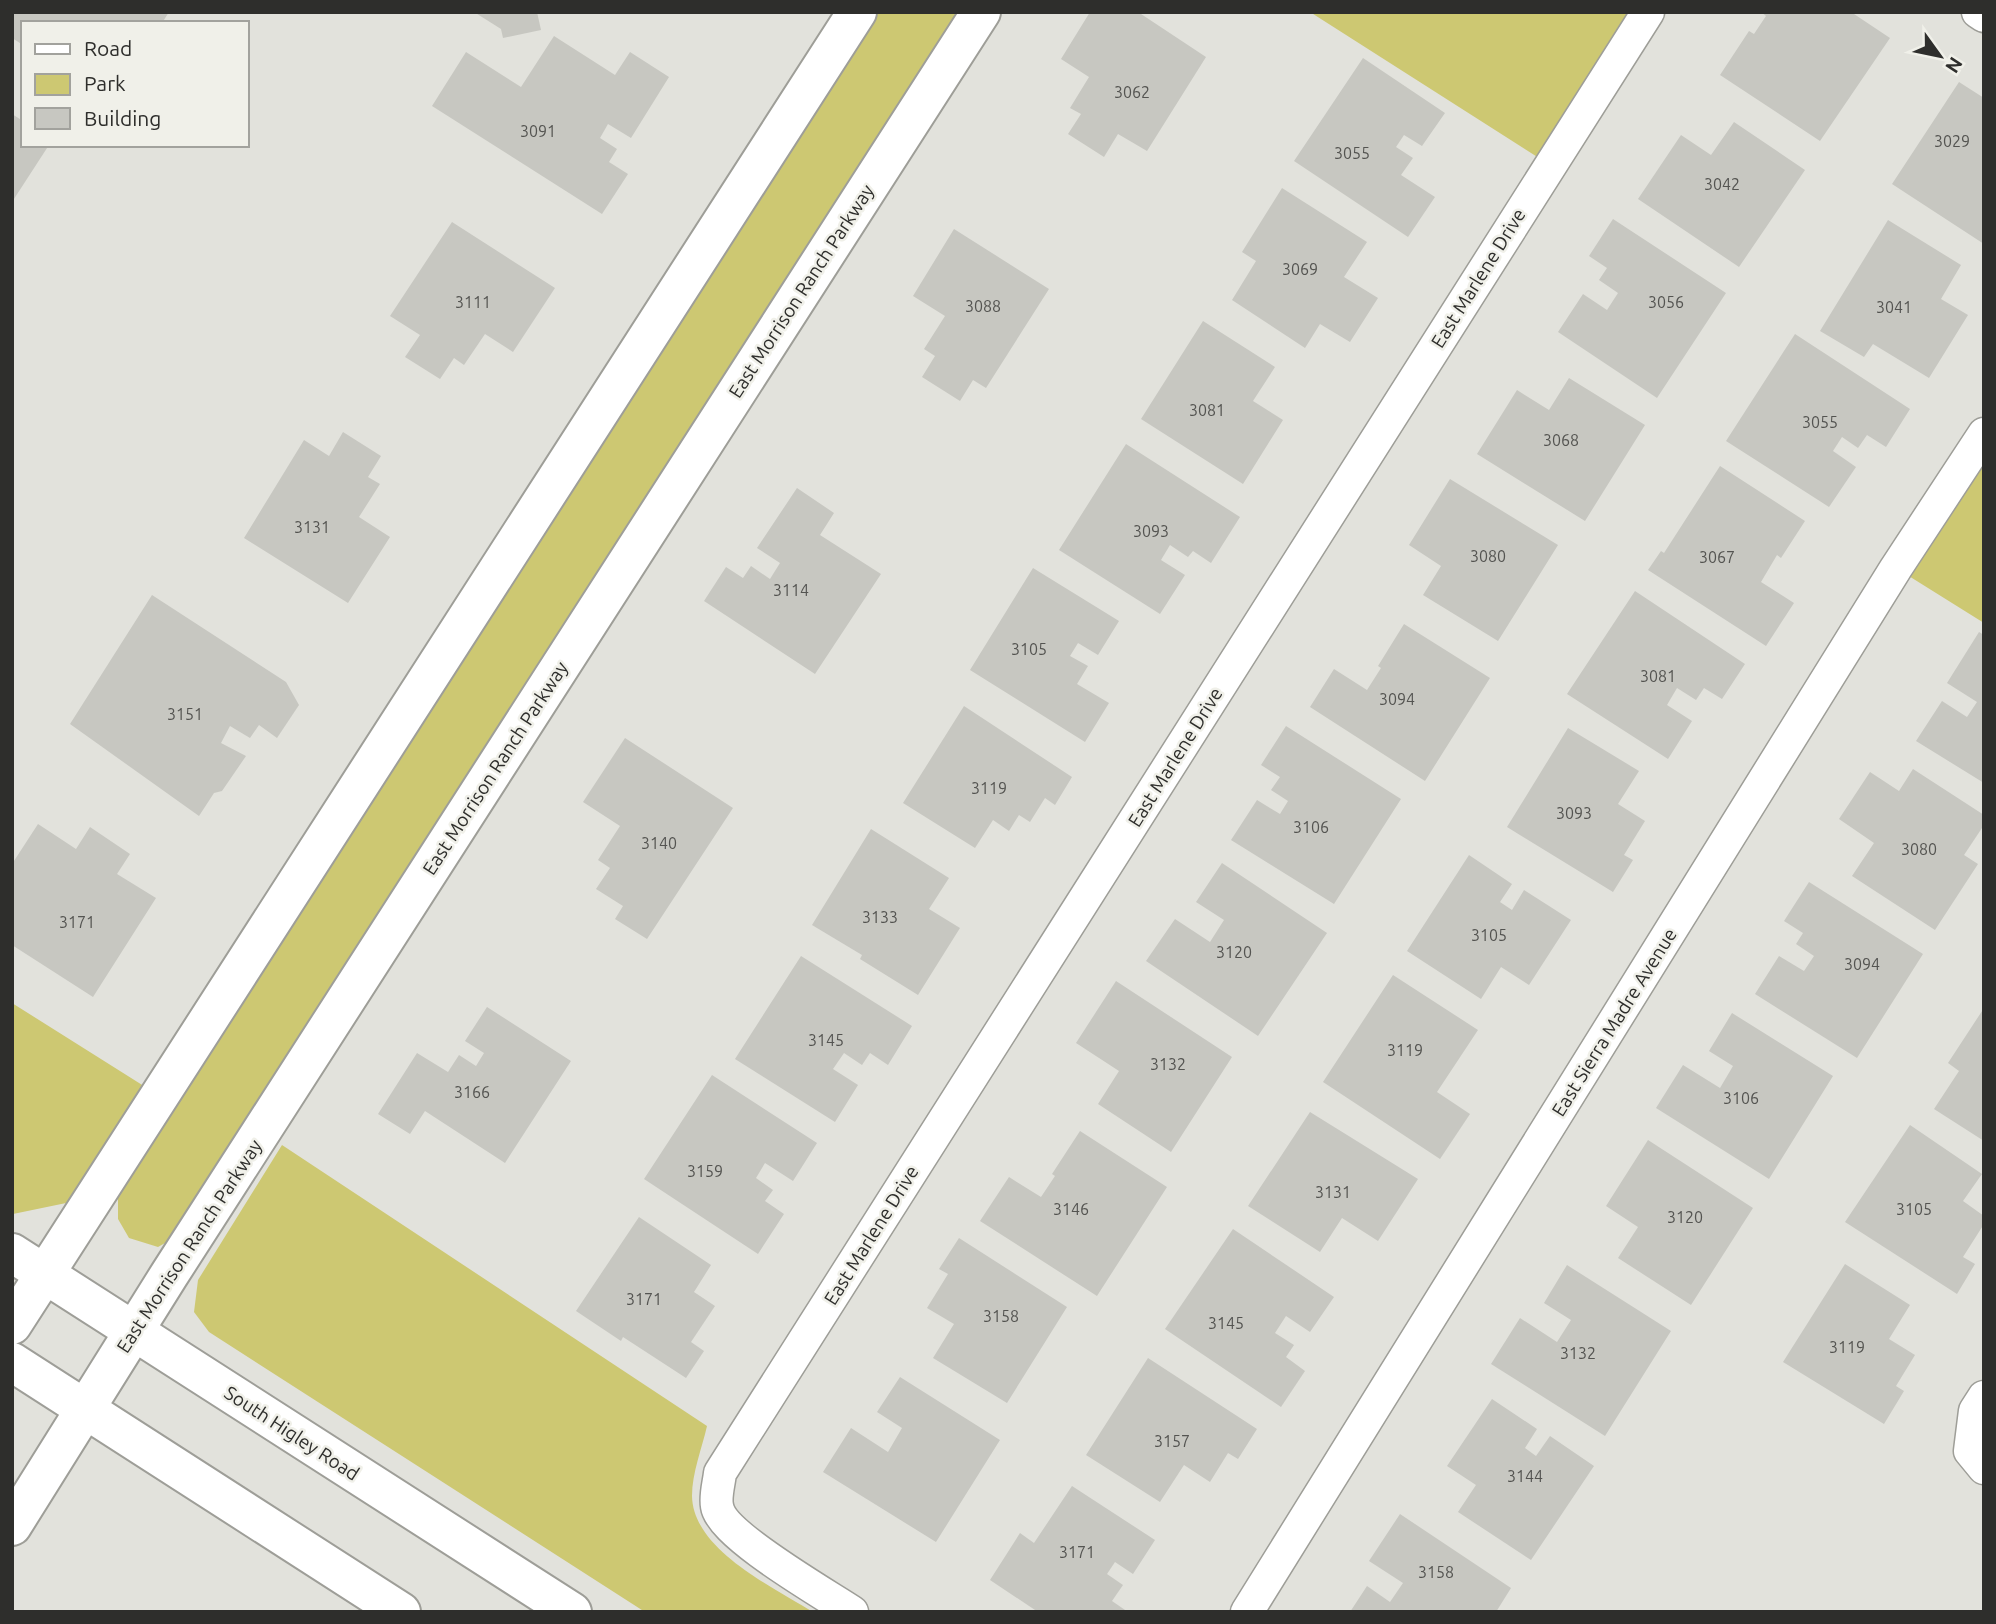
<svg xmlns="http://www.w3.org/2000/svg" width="1996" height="1624" font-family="Ubuntu,sans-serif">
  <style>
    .green { fill: #cdc872 }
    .building { fill: #c7c7c1 }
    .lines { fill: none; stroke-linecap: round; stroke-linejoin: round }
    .street-casing { stroke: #9e9e98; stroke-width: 35 }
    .secondary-casing { stroke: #9e9e98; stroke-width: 42 }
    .street { stroke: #fff; stroke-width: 32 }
    .secondary { stroke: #fff; stroke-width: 38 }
    .labels { text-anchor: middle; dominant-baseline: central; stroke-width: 5; stroke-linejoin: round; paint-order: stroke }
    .number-label { font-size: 16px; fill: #545451 }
    .street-label { font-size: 19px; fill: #2e2e2c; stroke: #f0f0e9 }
  </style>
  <rect width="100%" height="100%" fill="#e2e2dc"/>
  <path class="green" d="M873 12H966L181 1234 158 1247 129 1238 118 1219V1197Z
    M1310 12H1648L1550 165Z
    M1984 434V623L1896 568Z
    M12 1003 147 1088 71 1202 13 1214Z
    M282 1145 707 1426C702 1448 692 1473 692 1496 693 1550 773 1587 813 1612H645L209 1332 194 1312 198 1280Z"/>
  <path class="building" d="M12 12H169L162 23H23V45L12 38Z
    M474 12H537L541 30 503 38 501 29Z
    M1090 12H1138L1206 57 1147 151 1118 134 1104 157 1068 134 1081 114 1070 108 1089 77 1061 59Z
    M1761 12H1851L1890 38 1820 141 1720 75 1749 31 1754 34 1766 16Z
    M554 36 615 75 630 52 669 77 631 138 608 124 600 138 617 149 609 162 628 174 602 214 432 106 466 52 521 87Z
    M1363 58 1445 113 1422 146 1404 135 1396 147 1413 158 1401 175 1435 197 1408 237 1294 161Z
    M1959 82 1984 98V244L1892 184Z
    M12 114 23 121V145H49L12 202Z
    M1734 122 1805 170 1739 267 1638 199 1681 135 1711 155Z
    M1282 188 1367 242 1344 277 1378 298 1350 342 1320 324 1305 348 1232 300 1256 261 1242 252Z
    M1613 219 1726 293 1657 398 1558 332 1583 294 1607 310 1618 293 1599 280 1607 268 1589 256Z
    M1888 220 1961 265 1941 299 1968 315 1929 378 1873 344 1864 357 1820 331Z
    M452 222 555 288 513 352 485 334 464 365 454 358 440 379 405 357 420 335 390 316Z
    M954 229 1049 289 986 388 973 380 960 401 922 377 935 356 924 349 945 316 913 296Z
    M1203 321 1275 367 1253 401 1283 420 1243 484 1141 419Z
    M1795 334 1910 409 1886 447 1867 435 1858 448 1842 437 1833 451 1856 467 1829 507 1726 441Z
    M1569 378 1645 425 1585 521 1477 454 1517 390 1549 410Z
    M343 432 381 456 368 477 380 484 359 517 390 537 348 603 244 538 304 440 329 456Z
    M1126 444 1240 517 1211 563 1193 551 1188 557 1170 545 1161 560 1185 575 1160 614 1059 550Z
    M1720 466 1805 521 1781 558 1777 555 1761 582 1794 603 1766 646 1648 570 1661 551 1664 553Z
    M1450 479 1558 545 1498 641 1423 595 1441 566 1409 545Z
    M797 488 834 513 820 535 881 574 815 674 704 601 726 567 743 578 751 566 770 579 780 563 757 548Z
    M1033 568 1119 621 1098 655 1078 643 1070 656 1088 666 1077 684 1109 703 1085 742 970 670Z
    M1635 591 1745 664 1722 699 1704 688 1696 700 1677 688 1667 705 1692 721 1668 759 1567 694Z
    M152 595 286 682 299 705 277 738 259 725 250 738 230 726 221 743 246 756 222 791 214 793 199 816 70 724Z
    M1404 624 1490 678 1425 781 1310 707 1334 669 1367 690 1381 668 1378 666Z
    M1979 632 1984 635V783L1916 741 1942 701 1967 717 1977 702 1947 683Z
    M964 706 1072 777 1055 805 1045 798 1030 822 1019 815 1009 831 993 820 975 848 903 803Z
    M1286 726 1401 799 1334 904 1231 840 1257 800 1280 814 1288 801 1271 790 1280 777 1261 765Z
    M1568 728 1639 771 1618 804 1645 821 1624 855 1633 860 1613 892 1507 827Z
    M625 738 733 808 647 939 615 919 623 906 596 889 610 868 598 860 620 826 583 802Z
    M1913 769 1984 815V825L1964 855 1978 864 1935 930 1852 876 1874 843 1839 819 1870 772 1899 791Z
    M38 824 76 849 90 827 130 854 117 874 156 898 93 997 12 945V864Z
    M871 829 949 878 929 909 960 928 918 995 860 959 862 955 812 925Z
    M1469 855 1512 884 1500 902 1512 910 1524 890 1571 920 1529 985 1501 967 1481 999 1407 951Z
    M1222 863 1327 933 1258 1036 1146 961 1175 919 1210 942 1224 920 1196 902Z
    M1809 882 1923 954 1857 1058 1755 994 1779 956 1804 971 1814 956 1796 944 1803 933 1784 921Z
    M801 956 912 1026 888 1065 870 1053 862 1065 844 1053 833 1069 858 1085 835 1122 735 1059Z
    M1393 975 1478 1030 1437 1092 1470 1114 1440 1159 1323 1082Z
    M1116 981 1232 1057 1171 1152 1098 1104 1119 1071 1076 1043Z
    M487 1007 571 1061 505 1163 425 1111 410 1134 378 1114 417 1053 448 1072 459 1055 476 1066 484 1053 465 1041Z
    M1984 1008V1141L1934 1109 1959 1071 1948 1063Z
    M1732 1013 1833 1076 1769 1179 1656 1108 1683 1065 1720 1088 1733 1066 1709 1051Z
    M712 1075 817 1143 793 1181 765 1163 756 1178 773 1190 765 1201 784 1214 758 1254 644 1179Z
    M1310 1112 1418 1179 1378 1241 1342 1218 1320 1252 1248 1206Z
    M1910 1125 1982 1174 1963 1201 1984 1216V1224L1963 1257 1975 1264 1957 1294 1845 1222Z
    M1080 1131 1167 1187 1097 1296 980 1221 1009 1177 1041 1197 1055 1176 1052 1174Z
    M1648 1140 1753 1208 1691 1305 1618 1258 1638 1227 1606 1206Z
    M639 1217 711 1265 694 1292 715 1306 691 1342 704 1351 686 1378 623 1337 621 1341 576 1311Z
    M1233 1229 1334 1297 1310 1332 1286 1316 1275 1333 1294 1345 1286 1357 1305 1371 1281 1407 1165 1329Z
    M959 1238 1067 1307 1007 1403 933 1358 954 1324 927 1308 948 1274 939 1269Z
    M1845 1264 1910 1305 1889 1339 1915 1355 1896 1386 1904 1391 1884 1424 1783 1362Z
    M1567 1265 1671 1331 1605 1436 1491 1364 1520 1318 1557 1342 1571 1320 1544 1303Z
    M1148 1358 1257 1429 1238 1459 1228 1453 1210 1482 1184 1465 1160 1502 1086 1455Z
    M900 1377 1000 1440 936 1542 823 1472 851 1428 888 1452 902 1428 877 1412Z
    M1492 1399 1537 1429 1525 1448 1536 1456 1550 1436 1594 1466 1531 1560 1458 1512 1476 1485 1447 1466Z
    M1072 1486 1155 1540 1133 1574 1115 1562 1107 1574 1123 1585 1112 1601 1128 1612H1038L990 1580 1020 1533 1034 1543Z
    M1400 1514 1511 1588 1496 1612H1350L1367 1586 1390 1602 1403 1583 1369 1561Z"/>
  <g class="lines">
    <defs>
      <path id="street" d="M1978 12 1984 16
        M1984 1397 1975 1411 1970 1451 1984 1468
        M852 1612C825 1594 721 1535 717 1506 715 1496 719 1483 720 1473L1648 12
        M1247 1612 1896 568 1984 434"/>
      <path id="secondary" d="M12 1253 572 1612
        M12 1325 857 12
        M12 1362 401 1612
        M12 1526 169 1275 981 12"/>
    </defs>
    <use href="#street" class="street-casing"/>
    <use href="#secondary" class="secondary-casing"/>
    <use href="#street" class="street"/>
    <use href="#secondary" class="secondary"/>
  </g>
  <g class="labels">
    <g class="number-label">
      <text x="1132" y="92">3062</text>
      <text x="538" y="131">3091</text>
      <text x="1952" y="141">3029</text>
      <text x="1352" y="153">3055</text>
      <text x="1722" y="184">3042</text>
      <text x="1300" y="269">3069</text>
      <text x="473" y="302">3111</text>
      <text x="1666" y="302">3056</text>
      <text x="983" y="306">3088</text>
      <text x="1894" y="307">3041</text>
      <text x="1207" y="410">3081</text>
      <text x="1820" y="422">3055</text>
      <text x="1561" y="440">3068</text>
      <text x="312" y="527">3131</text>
      <text x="1151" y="531">3093</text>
      <text x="1488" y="556">3080</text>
      <text x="1717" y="557">3067</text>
      <text x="791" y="590">3114</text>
      <text x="1029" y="649">3105</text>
      <text x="1658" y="676">3081</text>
      <text x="1397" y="699">3094</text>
      <text x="185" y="714">3151</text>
      <text x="989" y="788">3119</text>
      <text x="1574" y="813">3093</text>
      <text x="1311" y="827">3106</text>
      <text x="659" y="843">3140</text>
      <text x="1919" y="849">3080</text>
      <text x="880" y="917">3133</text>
      <text x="77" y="922">3171</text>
      <text x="1489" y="935">3105</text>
      <text x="1234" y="952">3120</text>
      <text x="1862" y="964">3094</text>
      <text x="826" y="1040">3145</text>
      <text x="1405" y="1050">3119</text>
      <text x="1168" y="1064">3132</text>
      <text x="472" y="1092">3166</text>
      <text x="1741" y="1098">3106</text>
      <text x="705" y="1171">3159</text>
      <text x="1333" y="1192">3131</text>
      <text x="1071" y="1209">3146</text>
      <text x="1914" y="1209">3105</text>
      <text x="1685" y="1217">3120</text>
      <text x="644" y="1299">3171</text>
      <text x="1001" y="1316">3158</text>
      <text x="1226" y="1323">3145</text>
      <text x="1847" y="1347">3119</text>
      <text x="1578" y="1353">3132</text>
      <text x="1172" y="1441">3157</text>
      <text x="1525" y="1476">3144</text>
      <text x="1077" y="1552">3171</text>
      <text x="1436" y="1572">3158</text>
    </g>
    <g class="street-label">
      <text transform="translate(1478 278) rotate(-58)">East Marlene Drive</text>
      <text transform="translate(801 291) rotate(-57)">East Morrison Ranch Parkway</text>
      <text transform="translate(1175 757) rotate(-58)">East Marlene Drive</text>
      <text transform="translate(495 768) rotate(-57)">East Morrison Ranch Parkway</text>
      <text transform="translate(1614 1022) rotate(-58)">East Sierra Madre Avenue</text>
      <text transform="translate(871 1235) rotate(-58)">East Marlene Drive</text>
      <text transform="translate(189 1246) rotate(-57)">East Morrison Ranch Parkway</text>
      <text transform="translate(292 1433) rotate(33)">South Higley Road</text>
    </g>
  </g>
  <rect width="1996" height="1624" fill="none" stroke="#2e2e2c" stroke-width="28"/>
  <rect x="21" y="21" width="228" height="126" fill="#f0f0e9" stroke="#a2a29d" stroke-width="2"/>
  <rect x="35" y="44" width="35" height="10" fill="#ffffff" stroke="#a2a29d" stroke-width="2"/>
  <text x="84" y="56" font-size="21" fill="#2e2e2c">Road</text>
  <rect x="35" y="74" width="35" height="21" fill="#cdc872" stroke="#a2a29d" stroke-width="2"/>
  <text x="84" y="91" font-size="21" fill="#2e2e2c">Park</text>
  <rect x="35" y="108" width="35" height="21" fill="#c7c7c1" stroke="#a2a29d" stroke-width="2"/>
  <text x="84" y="126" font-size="21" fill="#2e2e2c">Building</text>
  <g transform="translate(1940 56) rotate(123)" stroke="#f0f0e9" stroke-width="5" paint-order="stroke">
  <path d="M0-5L12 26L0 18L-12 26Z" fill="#2e2e2c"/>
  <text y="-10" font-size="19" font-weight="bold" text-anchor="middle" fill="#2e2e2c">N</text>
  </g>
</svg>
